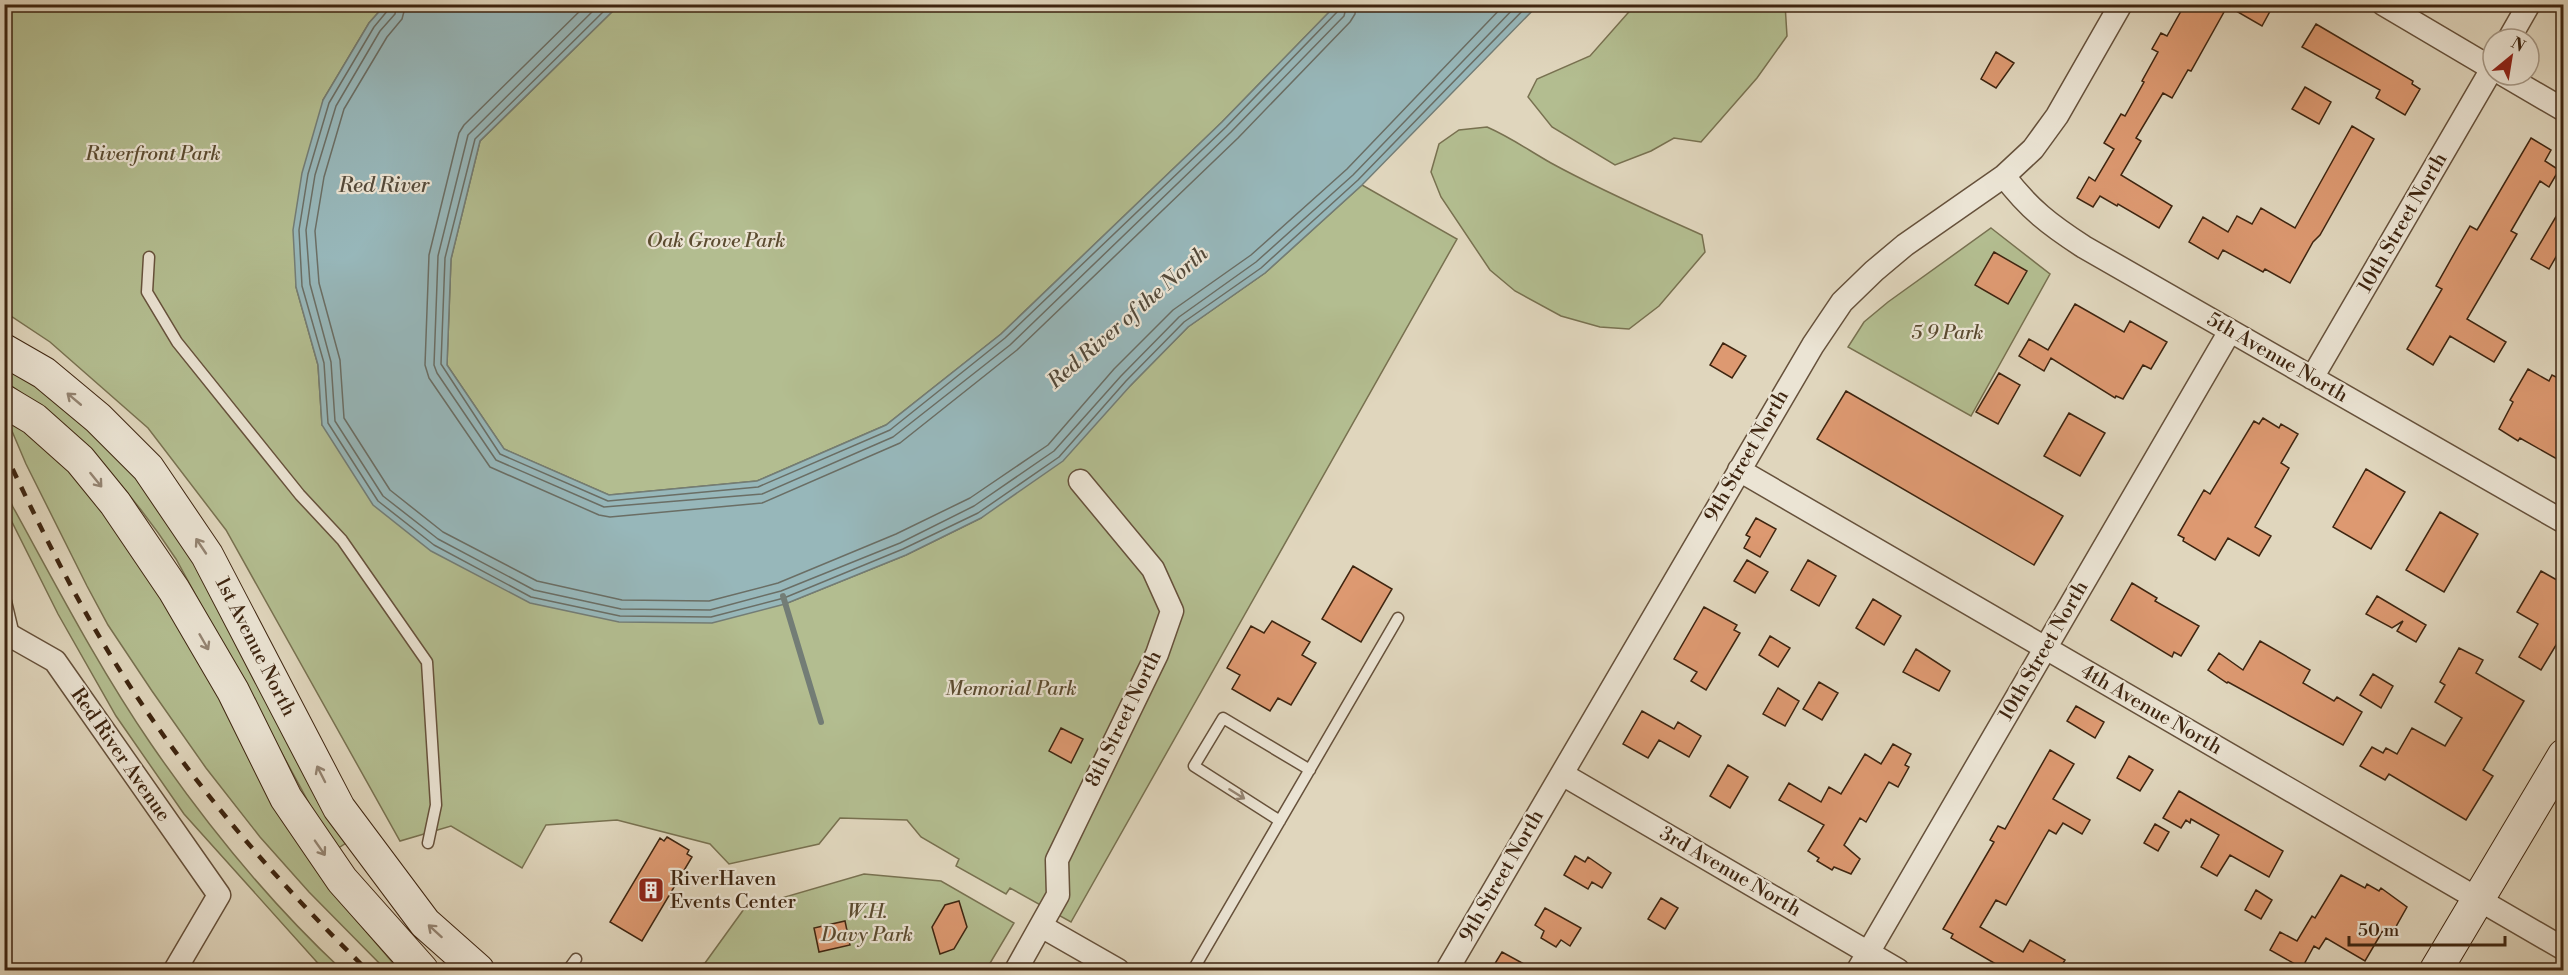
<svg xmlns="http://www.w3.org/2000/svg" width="2568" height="975" font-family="'Libre Bodoni',serif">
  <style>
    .green { fill: #b3bd90; stroke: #787150; stroke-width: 1.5 }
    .water { fill: #97b7ba; stroke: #737d76; stroke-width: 1.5 }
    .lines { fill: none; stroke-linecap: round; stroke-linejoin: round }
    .shore { stroke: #6a6e65; stroke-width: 1.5 }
    .stream { stroke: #737d76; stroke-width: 6 }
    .building { fill: #dd9971; stroke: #3e2510; stroke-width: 1.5 }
    .lane-casing { stroke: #66513b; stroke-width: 13 }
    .street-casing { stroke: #66513b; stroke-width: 25 }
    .secondary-casing { stroke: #3e2510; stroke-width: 34 }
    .lane { stroke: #ebe4d4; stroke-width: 10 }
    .street { stroke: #ebe4d4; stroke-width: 22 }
    .secondary { stroke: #ebe4d4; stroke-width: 32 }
    .rail { stroke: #3e2510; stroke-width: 4.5; stroke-dasharray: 10 10; stroke-linecap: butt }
    .oneway { stroke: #948472 }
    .labels { text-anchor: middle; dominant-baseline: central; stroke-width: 4.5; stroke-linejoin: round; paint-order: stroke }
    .park-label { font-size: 20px; font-style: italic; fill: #5b4b30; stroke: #ebe4d4 }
    .street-label { font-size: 20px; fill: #3e2510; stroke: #ebe4d4 }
    .poi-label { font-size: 20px; fill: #3e2510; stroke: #ebe4d4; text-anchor: start }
    .water-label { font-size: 21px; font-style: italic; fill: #544a3a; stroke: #ebe4d4 }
  </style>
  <rect width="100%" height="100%" fill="#e0d6bd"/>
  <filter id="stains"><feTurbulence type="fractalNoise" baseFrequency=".00333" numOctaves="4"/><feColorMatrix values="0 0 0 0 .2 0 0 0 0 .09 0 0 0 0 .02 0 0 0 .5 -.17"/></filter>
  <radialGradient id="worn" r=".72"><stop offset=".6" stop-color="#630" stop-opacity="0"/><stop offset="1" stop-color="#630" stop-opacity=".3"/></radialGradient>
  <path class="green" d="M1785 4 1787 36 1757 78 1701 142 1674 138 1651 151 1615 165 1552 127 1528 97 1537 79 1590 56 1635 5Z
    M4 5H385L369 23 323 100 296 287 318 365 322 425 785 604 906 555 981 518 1131 385 1188 327 1265 273 1362 185 1457 239 1071 922 1010 888 1006 894 956 866 959 859 921 837 907 820 840 818 819 844 729 864 710 844 617 820 546 825 522 868 451 826 400 841 226 530 148 428 50 342 5 312Z
    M619 5H1336L1222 122 1001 334 886 425 757 481 609 495 504 449 447 365 451 259 480 141Z
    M1487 127C1512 138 1528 150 1551 163 1600 190 1651 212 1702 235L1705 252 1659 306 1629 329 1600 327 1561 316 1515 291 1490 270 1441 197 1431 172 1439 144 1459 130Z
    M1991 228 2050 274 1971 416 1848 347 1864 322 1888 302Z
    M4 366 38 387 67 410 125 464 149 495 189 551 349 841 337 849 315 814 176 559C140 504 100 456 49 415 35 403 20 391 5 382Z
    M6 417 61 460 122 527 335 895 399 970H386L309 892 260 837 206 768 152 691 108 625 87 586 26 464Z
    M4 487 13 507C57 587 99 668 151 744 206 824 270 903 342 970H324L184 814 116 716 58 614 5 508Z
    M864 874 941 881 1014 923 986 970H682L705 963 744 909Z"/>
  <path class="water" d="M385 5H619L480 141 451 259 447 365 504 449 609 495 757 481 886 425 1001 334 1222 122 1336 5H1538L1362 185 1265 273 1188 327 1131 385 1063 461 981 518 906 555 785 604 712 623 619 622 530 603 431 551 373 505 322 425 318 365 296 287 293 230 302 173 323 100 369 23Z"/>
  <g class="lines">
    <path class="shore" d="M389 4 388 10 374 27 329 103 308 174 299 230 302 286 324 363 328 423 378 501 434 545 531 597 620 616 711 617 784 598 903 549 978 513 1059 457 1126 381 1184 322 1261 268 1358 180 1529 4
      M397 4 395 14 380 31 336 106 315 175 306 230 310 284 331 362 335 421 383 496 438 539 534 590 621 609 710 610 781 591 900 543 974 506 1054 451 1121 376 1179 317 1256 262 1353 175 1518 4
      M406 4 402 19 387 37 344 109 324 177 315 231 319 283 340 360 344 418 390 490 443 532 537 581 622 600 709 601 778 583 896 534 970 498 1048 445 1114 369 1173 310 1251 255 1347 169 1505 4
      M587 4 464 125 459 133 429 255 425 365 429 378 490 467 599 515 610 517 762 503 900 443 1017 350 1238 138 1350 22 1355 14 1356 4
      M600 4 468 135 438 256 434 365 437 373 496 460 604 507 762 494 893 437 1010 345 1231 132 1344 16 1347 4
      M611 4 475 139 445 258 441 364 500 454 608 501 758 487 890 430 1005 338 1226 127 1338 11 1340 4"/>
    <path class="stream" d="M783 596 821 722"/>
  </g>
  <path class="building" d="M2185 4H2212L2224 12 2191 71 2188 70 2172 98 2163 93 2136 138 2141 141 2121 175 2172 206 2159 228 2118 204 2117 206 2100 196 2093 207 2077 198 2089 177 2095 181 2114 149 2104 143 2121 114 2125 116 2144 82 2142 81 2158 52 2152 49 2161 33 2167 36Z
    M2224 4H2274L2262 26Z
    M2316 24 2413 81 2412 84 2420 89 2405 115 2376 98 2380 90 2302 47Z
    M1996 52 2014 63 1996 88 1981 79Z
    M2305 87 2331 102 2319 124 2292 109Z
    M2352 126 2374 139 2320 235 2313 242 2290 283 2265 269 2263 272 2223 250 2218 259 2189 242 2203 217 2228 232 2237 216 2252 224 2261 208 2295 228Z
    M2531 138 2551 150 2545 161 2559 170 2549 187 2540 181 2511 231 2517 234 2467 319 2506 342 2494 362 2450 336 2433 365 2407 349 2442 289 2436 286 2459 245 2470 226 2477 230 2480 225Z
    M2564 203V243L2549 269 2531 259Z
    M1994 252 2027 271 2008 304 1975 285Z
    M2075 304 2124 332 2130 321 2167 342 2151 369 2143 365 2123 399 2116 396 2115 398 2051 358 2044 371 2019 356 2029 339 2048 350Z
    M1723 343 1746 356 1732 378 1710 365Z
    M2528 369 2549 381 2552 375 2564 381V463L2520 438 2518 441 2499 429 2513 402 2510 400Z
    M1999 373 2020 385 1998 424 1976 412Z
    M1846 391 2063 516 2034 565 1817 439Z
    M2069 413 2105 433 2080 476 2044 456Z
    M2263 418 2279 428 2281 424 2298 434 2281 463 2289 468 2255 527 2271 536 2259 556 2228 538 2215 560 2183 541 2184 538 2178 535 2204 490 2210 494 2254 421 2259 424Z
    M2366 469 2405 492 2371 549 2333 527Z
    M2440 512 2478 534 2444 592 2406 570Z
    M1756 518 1776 529 1760 557 1744 548 1750 537 1746 535Z
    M1747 560 1768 572 1755 593 1734 581Z
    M1808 560 1836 576 1819 606 1791 590Z
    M1353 566 1392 589 1361 642 1322 619Z
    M2541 571 2564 584V632L2541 670 2519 657 2538 624 2517 612Z
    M2132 583 2157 598 2155 601 2199 626 2181 656 2174 652 2172 657 2111 620Z
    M2377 596 2426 625 2416 642 2397 631 2403 621 2392 628 2366 614Z
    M1873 599 1901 616 1884 645 1856 628Z
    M1704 607 1737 625 1734 630 1740 633 1706 690 1691 681 1697 672 1674 659Z
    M1272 621 1310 642 1302 655 1316 663 1291 705 1278 698 1270 711 1232 689 1240 675 1227 668 1251 626 1264 633Z
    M1770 636 1790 648 1778 667 1759 655Z
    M2260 641 2310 670 2303 683 2334 701 2337 697 2362 712 2343 745 2228 682 2227 683 2208 670 2219 653 2243 670Z
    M2459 648 2483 660 2476 673 2524 701 2483 770 2493 776 2466 820 2389 774 2385 780 2360 766 2372 747 2383 753 2386 748 2397 754 2412 728 2445 746 2462 718 2435 702 2445 685 2440 682Z
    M1916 649 1950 671 1939 691 1903 672Z
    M2373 674 2393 686 2381 708 2360 695Z
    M1819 682 1838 693 1822 720 1803 709Z
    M1778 688 1799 701 1785 726 1763 714Z
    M2076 706 2104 722 2095 738 2067 721Z
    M1642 711 1674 729 1678 722 1701 736 1689 757 1659 740 1648 758 1623 744Z
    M1061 728 1083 739 1071 763 1049 751Z
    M1893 744 1911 754 1905 765 1909 767 1898 787 1889 782 1866 822 1860 818 1844 845 1860 859 1851 874 1834 867 1832 870 1817 861 1819 858 1808 851 1824 825 1779 800 1789 783 1821 802 1829 787 1841 794 1865 754 1881 764Z
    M2050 750 2074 764 2053 799 2090 820 2082 834 2063 823 2056 834 2049 830 2006 905 1996 900 1980 927 2023 952 2030 940 2065 960 2059 970H2006L1951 938 1953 934 1943 929 1994 842 1990 840 1998 826 2005 829Z
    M2129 756 2153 770 2140 791 2117 778Z
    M1728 765 1748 777 1730 808 1710 796Z
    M2179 791 2283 851 2269 877 2230 855 2217 876 2201 867 2219 835 2191 819 2190 823 2186 820 2181 828 2163 818Z
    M2155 824 2169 832 2158 851 2144 843Z
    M667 837 689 850 687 854 692 857 642 941 610 922 660 838 664 841Z
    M1575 856 1585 862 1588 857 1611 873 1602 888 1592 882 1588 889 1564 875Z
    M2341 875 2365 888 2367 884 2379 891 2381 888 2407 907 2394 930 2385 927 2365 961 2326 938 2319 949 2314 946 2302 968 2270 950 2280 932 2297 941 2312 916 2315 918Z
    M2256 890 2272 900 2261 919 2245 910Z
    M1661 898 1678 908 1665 929 1648 919Z
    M959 901 967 927 954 949 940 954 932 927 945 905Z
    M1545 908 1581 928 1570 946 1561 940 1556 947 1541 938 1544 931 1535 925Z
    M845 921 850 945 819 952 814 928Z
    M1502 952 1535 970H1491Z"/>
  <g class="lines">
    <defs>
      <path id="lane" d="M149 257 147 292 177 342 300 495 342 540 427 662 436 805 428 843
        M4 593 14 635
        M1280 821 1194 766 1223 718 1310 770
        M568 970 576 959
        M1193 970 1398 618"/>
      <path id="street" d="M2383 4 2493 69
        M2509 39 2529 4
        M2504 75 2564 110
        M2004 176C2029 209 2050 225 2084 247L2564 522
        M2312 378 2493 67
        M1739 470 2564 949
        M4 632 55 661 219 895 175 970
        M1562 774 1898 970
        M1041 926 1118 970
        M1016 970 1058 895 1057 860 1157 654 1172 611 1153 569 1080 481
        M1447 970 1813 345 1842 302 1874 271 1905 245 2004 176 2033 149 2057 116 2121 4
        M1858 970 2230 331"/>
      <path id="secondary" d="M4 350 44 373 98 418 148 468 207 555 339 808 425 923 478 970
        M4 401 34 419 80 460 115 503 174 590 233 691 286 798 342 880 422 970
        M2436 970 2564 755"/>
    </defs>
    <use href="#lane" class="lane-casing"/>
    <use href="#street" class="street-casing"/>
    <use href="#secondary" class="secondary-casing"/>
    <use href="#lane" class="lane"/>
    <use href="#street" class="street"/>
    <use href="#secondary" class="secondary"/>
    <path class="rail" d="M4 451C39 525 75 599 119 669 188 779 274 879 367 970"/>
  </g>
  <defs><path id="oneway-shaft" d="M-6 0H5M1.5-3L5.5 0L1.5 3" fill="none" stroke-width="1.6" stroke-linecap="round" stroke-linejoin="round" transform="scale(1.5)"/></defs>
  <g class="oneway">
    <use href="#oneway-shaft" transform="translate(74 399) rotate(-140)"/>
    <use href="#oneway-shaft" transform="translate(96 480) rotate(51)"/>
    <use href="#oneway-shaft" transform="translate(201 546) rotate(-124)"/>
    <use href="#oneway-shaft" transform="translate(204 642) rotate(60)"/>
    <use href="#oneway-shaft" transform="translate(321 774) rotate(-117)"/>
    <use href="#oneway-shaft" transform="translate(1237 794) rotate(32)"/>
    <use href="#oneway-shaft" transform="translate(320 848) rotate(55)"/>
    <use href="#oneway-shaft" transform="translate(435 931) rotate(-138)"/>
  </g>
  <defs>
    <symbol id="building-square" viewBox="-11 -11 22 22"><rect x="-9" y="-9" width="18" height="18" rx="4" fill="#8f2418" stroke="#ebe4d4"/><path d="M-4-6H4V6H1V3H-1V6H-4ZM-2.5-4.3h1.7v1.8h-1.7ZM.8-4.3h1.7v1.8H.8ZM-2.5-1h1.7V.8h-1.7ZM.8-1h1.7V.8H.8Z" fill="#fff"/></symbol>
  </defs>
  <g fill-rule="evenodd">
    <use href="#building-square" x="636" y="875" width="30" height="30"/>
  </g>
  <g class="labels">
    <g class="park-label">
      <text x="153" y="154">Riverfront Park</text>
      <text x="716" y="241">Oak Grove Park</text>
      <text x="1947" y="333">5 9 Park</text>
      <text x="1011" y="689">Memorial Park</text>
      <text x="867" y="912">W.H.<tspan x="867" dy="23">Davy Park</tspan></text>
    </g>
    <g class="street-label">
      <text transform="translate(2403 223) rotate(-60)">10th Street North</text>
      <text transform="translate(2277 358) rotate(30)">5th Avenue North</text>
      <text transform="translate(1747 456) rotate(-60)">9th Street North</text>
      <text transform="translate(255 647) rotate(63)">1st Avenue North</text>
      <text transform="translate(2044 651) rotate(-60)">10th Street North</text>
      <text transform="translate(2151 710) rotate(30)">4th Avenue North</text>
      <text transform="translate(1124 719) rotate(-64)">8th Street North</text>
      <text transform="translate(120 755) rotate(55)">Red River Avenue</text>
      <text transform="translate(1730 872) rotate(30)">3rd Avenue North</text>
      <text transform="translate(1502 876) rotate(-60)">9th Street North</text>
    </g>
    <g class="poi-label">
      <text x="670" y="879">RiverHaven<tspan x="670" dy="23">Events Center</tspan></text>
    </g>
    <g class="water-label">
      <text x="384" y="186">Red River</text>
      <text transform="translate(1128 318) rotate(-41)">Red River of the North</text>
    </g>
  </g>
  <rect width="2568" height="975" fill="none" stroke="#e0d6bd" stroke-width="24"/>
  <rect x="6" y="6" width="2556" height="963" fill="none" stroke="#3e2510" stroke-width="3"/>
  <rect x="12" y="12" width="2544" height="951" fill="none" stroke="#3e2510" stroke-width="1.5"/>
  <g transform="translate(2511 57) rotate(30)"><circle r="28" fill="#ebe4d4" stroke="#a69886" stroke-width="1.5"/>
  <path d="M0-4.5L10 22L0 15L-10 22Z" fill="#8f2418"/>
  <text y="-9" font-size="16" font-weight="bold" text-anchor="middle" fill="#3e2510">N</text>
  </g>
  <path d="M2349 936v9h156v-9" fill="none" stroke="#3e2510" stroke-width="3"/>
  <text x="2358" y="936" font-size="18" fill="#3e2510" stroke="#ebe4d4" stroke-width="4.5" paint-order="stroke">50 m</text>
  <rect width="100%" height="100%" filter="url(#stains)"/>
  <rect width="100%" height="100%" fill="url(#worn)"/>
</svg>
